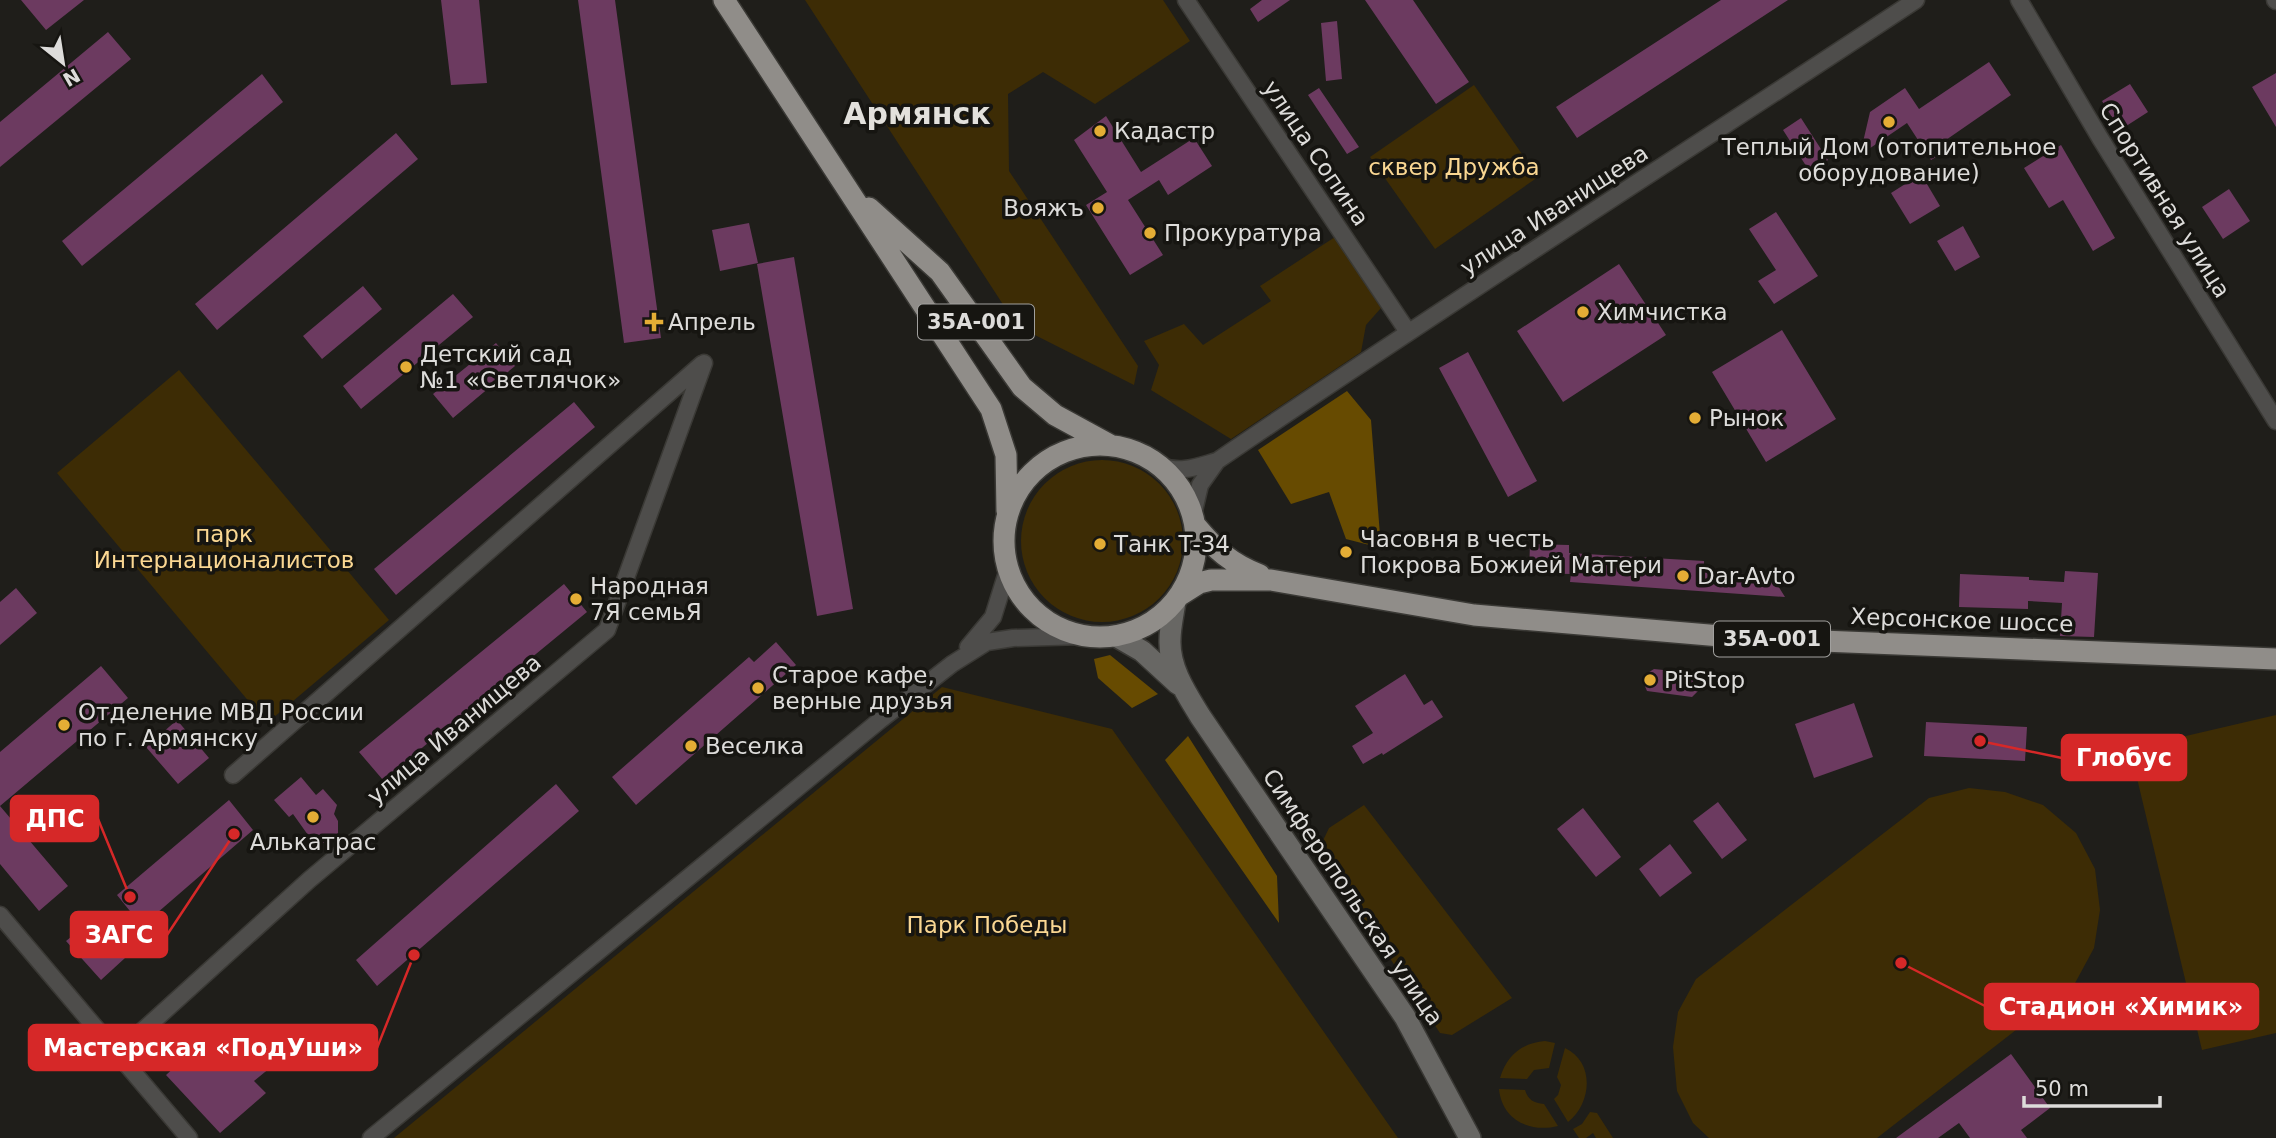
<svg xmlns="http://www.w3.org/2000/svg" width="2276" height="1138" font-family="'DejaVu Sans',sans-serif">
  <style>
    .green { fill: #3d2c05 }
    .forest { fill: #674b01 }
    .building { fill: #6c3a60 }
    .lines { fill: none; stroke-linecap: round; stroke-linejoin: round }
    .street-casing { stroke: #3a3935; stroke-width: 19 }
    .secondary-casing { stroke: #3a3935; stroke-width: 24 }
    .highway-casing { stroke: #3a3935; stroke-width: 24 }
    .street { stroke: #4e4d4b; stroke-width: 16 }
    .secondary { stroke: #686764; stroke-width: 21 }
    .highway { stroke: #908d89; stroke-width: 21 }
    .poi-dot { fill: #e4ad35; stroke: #161511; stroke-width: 2.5 }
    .labels { text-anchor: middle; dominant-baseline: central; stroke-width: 7; stroke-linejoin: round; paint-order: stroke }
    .shield { fill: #161511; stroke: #a1a09e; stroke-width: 2 }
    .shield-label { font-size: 21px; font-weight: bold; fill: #dddcda }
    .poi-label { font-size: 23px; fill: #dddcda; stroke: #161511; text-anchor: start }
    .street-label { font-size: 23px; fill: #dddcda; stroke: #161511 }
    .park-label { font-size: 23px; fill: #fad792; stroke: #161511 }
    .district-label { font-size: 30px; font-weight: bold; fill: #e3e1dc; stroke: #161511 }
    .leader { fill: none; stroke: #d62828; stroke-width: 2.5 }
    .callout-dot { fill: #d62828; stroke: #161511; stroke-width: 2.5 }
    .callout { fill: #d62828; stroke: #d62828; stroke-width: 2.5 }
    .callout-label { font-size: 24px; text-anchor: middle; font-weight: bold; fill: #fff }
  </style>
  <rect width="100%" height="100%" fill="#1f1e1a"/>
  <path class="green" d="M805 0H1163L1190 41 1095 104 1043 72 1008 94 1009 171 1138 366 1134 385 1017 326Z
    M1474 85 1538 177 1435 249 1370 157Z
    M1335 237 1381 308 1366 325 1361 352 1231 439 1151 390 1159 365 1144 341 1184 324 1203 345 1271 301 1260 286Z
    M179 370 389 620 267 723 57 473Z
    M1021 541a81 81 0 1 1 162 0a81 81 0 1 1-162 0Z
    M942 687 1112 729 1398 1138H394Z
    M2276 715V1033L2202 1050 2130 749Z
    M1969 788 2005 792 2043 805 2076 833 2095 869 2100 910 2094 948 2074 985 1877 1138H1709L1693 1123 1677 1091 1673 1047 1678 1012 1696 979 1929 798Z
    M1364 805 1512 998 1452 1035 1440 1033 1318 851 1329 828Z
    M1545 1041 1555 1043 1549 1068 1534 1070 1527 1079 1500 1078C1507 1055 1522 1043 1545 1041Z
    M1565 1048C1595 1062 1592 1103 1568 1122L1554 1099 1558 1095 1561 1085 1557 1077Z
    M1499 1089 1525 1090C1528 1100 1534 1103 1544 1104L1558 1126C1530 1133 1502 1120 1499 1089Z
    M1590 1112 1597 1113 1613 1138H1596L1593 1133 1586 1138H1579L1573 1129 1582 1124Z"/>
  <path class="forest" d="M1347 391 1371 420 1381 548 1346 539 1329 492 1291 504 1258 450Z
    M1110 655 1158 694 1132 708 1098 678 1094 659Z
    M1188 736 1277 876 1279 923 1165 760Z"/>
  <path class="building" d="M21 0H84L46 30Z
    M441 0H479L487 83 451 85Z
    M578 0H615L661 338 624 343Z
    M1262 0H1290L1258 22 1250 9Z
    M1365 0H1413L1469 82 1436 104Z
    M1721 0H1788L1577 138 1556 107Z
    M1337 21 1342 79 1326 81 1321 23Z
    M108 32 131 59 0 167V122Z
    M1989 62 2011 95 1943 142 1948 150 1931 160 1907 123 1860 155 1870 112 1905 88 1919 109Z
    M2276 73V127L2252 87Z
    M262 74 283 102 82 266 62 241Z
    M2130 84 2148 112 2120 130 2102 101Z
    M1319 88 1359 147 1347 154 1308 95Z
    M1106 116 1141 172 1194 138 1212 166 1168 195 1159 180 1128 200 1163 255 1130 275 1086 205 1107 192 1074 140Z
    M1801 118 1828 160 1810 172 1783 130Z
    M396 133 418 159 217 330 195 304Z
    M2061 145 2115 238 2093 251 2063 200 2049 208 2024 168Z
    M1921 174 1940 206 1910 224 1891 193Z
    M2229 189 2250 221 2223 239 2202 207Z
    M1776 212 1818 276 1774 304 1758 281 1776 270 1749 229Z
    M749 223 758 263 720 271 712 230Z
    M1963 226 1980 257 1955 271 1937 241Z
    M794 257 853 609 817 616 757 264Z
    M1619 264 1666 335 1563 402 1517 331Z
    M363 286 382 309 322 359 303 336Z
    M453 294 473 317 361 409 343 386Z
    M1782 330 1836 419 1766 462 1712 372Z
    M496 343 515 366 453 418 433 394Z
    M1468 352 1537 481 1508 497 1439 368Z
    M574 402 595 427 396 595 374 569Z
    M1530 544 1569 545V553L1704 561V571L1772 576 1785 597 1570 582 1571 574 1529 573Z
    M2065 571 2098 573 2094 637 2060 636 2062 603 2028 601V609L1959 607 1960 574 2029 577V580L2064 582Z
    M564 584 587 612 383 780 359 752Z
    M16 588 37 613 0 645V602Z
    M776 642 796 665 636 805 612 777 749 657 754 662Z
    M101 666 128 698 0 806 68 886 39 911 0 864V752Z
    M1654 669 1692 673 1700 680 1699 690 1692 697 1647 691 1644 684 1646 674Z
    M1405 674 1424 705 1432 700 1443 717 1383 755 1382 753 1363 764 1352 746 1373 733 1355 706Z
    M1854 703 1873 757 1814 778 1795 724Z
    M177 720 209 758 178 784 146 747Z
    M1926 722 2027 727 2025 761 1924 756Z
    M301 777 316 795 323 789 337 805 334 814 338 821V833L331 840 324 843 313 842 293 814 289 817 274 800Z
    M556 784 579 811 377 986 356 960Z
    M229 800 253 830 142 926 117 895Z
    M1718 802 1747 840 1722 859 1693 821Z
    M1583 808 1621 857 1596 877 1557 829Z
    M1670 844 1692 873 1660 897 1639 869Z
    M92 920 125 958 101 980 66 941Z
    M244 1025 276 1063 254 1081 266 1093 220 1133 166 1075 200 1044 211 1056Z
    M2011 1054 2050 1108 2021 1130 2027 1138H1970L1959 1123 1938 1138H1896Z"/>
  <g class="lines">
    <defs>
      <path id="street" d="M1186 0 1408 332
        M2019 0 2100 138 2276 421
        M2275 0 2276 1
        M1159 465C1180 474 1196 467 1217 461 1448 303 1683 154 1916 0
        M1193 515 1200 485 1217 461
        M968 647 993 617 1008 569
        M233 775 702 364
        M0 915 189 1138
        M118 1053 309 880 607 630 704 363
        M371 1138 879 721 952 664 987 642 1013 638 1084 636"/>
      <path id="secondary" d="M1175 602C1173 615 1170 628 1170 640 1169 668 1186 693 1200 716L1405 1017 1470 1138
        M1116 636 1142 651 1178 684"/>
      <path id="highway" d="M724 0 991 409 1006 455 1007 511
        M869 208 940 272 1022 387 1055 415 1110 445
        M1004 541a96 96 0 1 1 192 0a96 96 0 1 1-192 0Z
        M1195 525C1216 550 1230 563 1260 575
        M1180 595 1199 583 1211 580H1271L1474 615 1744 638 2276 659"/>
    </defs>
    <use href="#street" class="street-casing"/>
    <use href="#secondary" class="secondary-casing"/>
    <use href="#highway" class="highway-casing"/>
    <use href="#street" class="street"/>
    <use href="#secondary" class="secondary"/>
    <use href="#highway" class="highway"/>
  </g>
  <g class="poi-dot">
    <circle cx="1889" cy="122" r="7"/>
    <circle cx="1100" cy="131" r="7"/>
    <circle cx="1098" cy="208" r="7"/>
    <circle cx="1150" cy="233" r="7"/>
    <circle cx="1583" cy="312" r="7"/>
    <path d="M650.5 311.5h7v7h7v7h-7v7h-7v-7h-7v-7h7z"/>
    <circle cx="406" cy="367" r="7"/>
    <circle cx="1695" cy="418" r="7"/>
    <circle cx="1100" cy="544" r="7"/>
    <circle cx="1346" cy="552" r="7"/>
    <circle cx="1683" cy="576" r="7"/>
    <circle cx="576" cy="599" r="7"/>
    <circle cx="1650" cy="680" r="7"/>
    <circle cx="758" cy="688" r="7"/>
    <circle cx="64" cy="725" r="7"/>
    <circle cx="691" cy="746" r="7"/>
    <circle cx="313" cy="817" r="7"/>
  </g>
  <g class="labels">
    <g class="shield">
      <rect x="918" y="304.5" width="116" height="35" rx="5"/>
      <rect x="1714" y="621.5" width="116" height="35" rx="5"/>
    </g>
    <g class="shield-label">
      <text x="976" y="322">35А-001</text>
      <text x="1772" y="639">35А-001</text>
    </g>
    <g class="poi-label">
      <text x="1114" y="131">Кадастр</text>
      <text x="1889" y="147" text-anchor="middle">Теплый Дом (отопительное<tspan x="1889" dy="26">оборудование)</tspan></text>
      <text x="1084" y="208" text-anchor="end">Вояжъ</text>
      <text x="1164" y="233">Прокуратура</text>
      <text x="1597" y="312">Химчистка</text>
      <text x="668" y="322">Апрель</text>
      <text x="420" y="354">Детский сад<tspan x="420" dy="26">№1 «Светлячок»</tspan></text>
      <text x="1709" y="418">Рынок</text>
      <text x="1360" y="539">Часовня в честь<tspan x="1360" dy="26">Покрова Божией Матери</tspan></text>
      <text x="1114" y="544">Танк Т-34</text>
      <text x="1697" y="576">Dar-Avto</text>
      <text x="590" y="586">Народная<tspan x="590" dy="26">7Я семьЯ</tspan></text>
      <text x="772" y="675">Старое кафе,<tspan x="772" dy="26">верные друзья</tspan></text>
      <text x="1664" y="680">PitStop</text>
      <text x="78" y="712">Отделение МВД России<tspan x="78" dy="26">по г. Армянску</tspan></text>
      <text x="705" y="746">Веселка</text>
      <text x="313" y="842" text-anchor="middle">Алькатрас</text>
    </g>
    <g class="street-label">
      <text transform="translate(1316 153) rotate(56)">улица Сопина</text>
      <text transform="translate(2165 200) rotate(58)">Спортивная улица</text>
      <text transform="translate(1554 210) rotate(-33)">улица Иванищева</text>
      <text transform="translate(1962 620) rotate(2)">Херсонское шоссе</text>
      <text transform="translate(454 729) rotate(-40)">улица Иванищева</text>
      <text transform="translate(1353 897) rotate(56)">Симферопольская улица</text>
    </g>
    <g class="park-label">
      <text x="1454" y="167">сквер Дружба</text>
      <text x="224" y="534">парк<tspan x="224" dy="26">Интернационалистов</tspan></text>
      <text x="987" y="925">Парк Победы</text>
    </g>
    <g class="district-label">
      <text x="917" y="113">Армянск</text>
    </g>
  </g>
  <path class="leader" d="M1980 741L2062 758M130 897L98 819M234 834L167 935M1901 963L1985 1006M414 955L377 1048"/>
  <g class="callout-dot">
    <circle cx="1980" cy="741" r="7"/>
    <circle cx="130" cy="897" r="7"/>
    <circle cx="234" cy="834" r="7"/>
    <circle cx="1901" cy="963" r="7"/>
    <circle cx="414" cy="955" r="7"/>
  </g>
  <g class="callout">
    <rect x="2062" y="735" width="124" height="45" rx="7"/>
    <rect x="11" y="796" width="87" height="45" rx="7"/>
    <rect x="71" y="912" width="96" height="45" rx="7"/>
    <rect x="1985" y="984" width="273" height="45" rx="7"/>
    <rect x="29" y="1025" width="348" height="45" rx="7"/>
  </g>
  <g class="callout-label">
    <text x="2124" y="766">Глобус</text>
    <text x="55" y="827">ДПС</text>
    <text x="119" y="943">ЗАГС</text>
    <text x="2121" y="1015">Стадион «Химик»</text>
    <text x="203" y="1056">Мастерская «ПодУши»</text>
  </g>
  <g transform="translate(63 63) rotate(150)" stroke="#161511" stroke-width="5" paint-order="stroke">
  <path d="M0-5L12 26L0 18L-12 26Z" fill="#dddcda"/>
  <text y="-10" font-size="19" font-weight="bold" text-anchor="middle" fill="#dddcda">N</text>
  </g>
  <path d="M2024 1096v10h136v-10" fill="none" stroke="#dddcda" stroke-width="3.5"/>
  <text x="2035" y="1096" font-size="21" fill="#dddcda" stroke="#161511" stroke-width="5" paint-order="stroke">50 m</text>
</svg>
